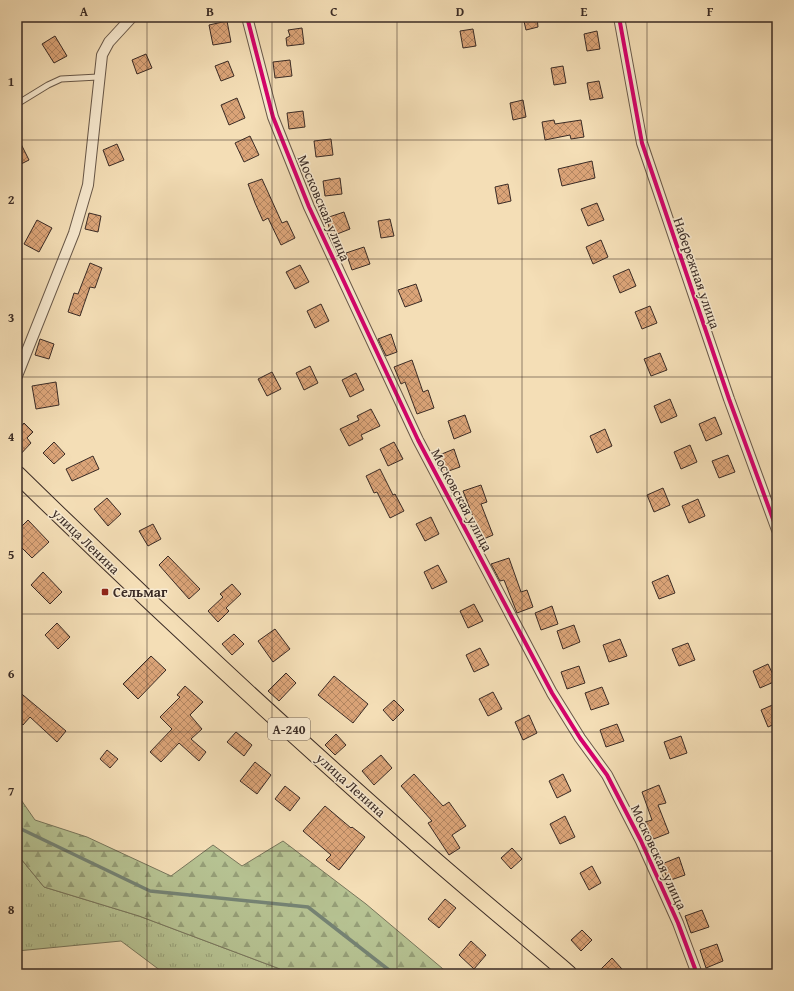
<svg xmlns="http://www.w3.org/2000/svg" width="794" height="991" font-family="'Gentium Book Plus',serif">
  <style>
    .grass { fill: url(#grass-tufts); stroke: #78765c }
    .forest { fill: url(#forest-firs); stroke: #78765c }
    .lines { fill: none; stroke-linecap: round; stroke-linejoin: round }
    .stream { stroke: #758374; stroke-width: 3.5 }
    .building { fill: url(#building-cross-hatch); stroke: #3a2b25 }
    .service-casing { stroke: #685849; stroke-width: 7 }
    .minor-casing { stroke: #685849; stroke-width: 12 }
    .primary-casing { stroke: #3a2b25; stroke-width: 18 }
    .service { stroke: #f8ead0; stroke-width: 5 }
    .minor { stroke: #f8ead0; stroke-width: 10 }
    .primary { stroke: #f4deb6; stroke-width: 16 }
    .cycleway-casing { stroke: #f8ead0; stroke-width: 6 }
    .cycleway { stroke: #d6006c; stroke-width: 4 }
    .grid { fill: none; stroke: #3a2b25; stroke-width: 1; stroke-opacity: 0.55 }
    .poi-dot { fill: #8f2418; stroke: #f8ead0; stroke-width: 1.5 }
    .labels { text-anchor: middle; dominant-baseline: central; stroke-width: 3; stroke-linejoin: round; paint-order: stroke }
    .shield { fill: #f8ead0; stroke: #736458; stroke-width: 1 }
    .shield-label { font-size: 13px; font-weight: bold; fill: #3a2b25 }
    .street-label { font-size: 14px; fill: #3a2b25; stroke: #f8ead0 }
    .poi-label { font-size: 14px; font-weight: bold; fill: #3a2b25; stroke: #f8ead0; text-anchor: start }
    .neatline { fill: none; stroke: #3a2b25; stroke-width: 1.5 }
    .grid-label { font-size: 13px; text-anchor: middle; font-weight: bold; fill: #3a2b25 }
  </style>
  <defs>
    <pattern id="grass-tufts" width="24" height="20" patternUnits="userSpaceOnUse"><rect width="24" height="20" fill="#b6c292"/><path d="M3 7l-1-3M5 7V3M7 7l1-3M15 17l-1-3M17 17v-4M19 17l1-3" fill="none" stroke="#959e77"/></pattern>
    <pattern id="forest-firs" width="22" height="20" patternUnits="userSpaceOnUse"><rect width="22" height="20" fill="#b6c292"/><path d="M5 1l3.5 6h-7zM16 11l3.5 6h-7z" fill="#959e77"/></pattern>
    <pattern id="building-cross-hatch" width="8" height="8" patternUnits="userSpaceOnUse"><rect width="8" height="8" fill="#dba478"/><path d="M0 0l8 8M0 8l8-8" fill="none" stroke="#b38662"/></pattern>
  </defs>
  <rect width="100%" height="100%" fill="#f4deb6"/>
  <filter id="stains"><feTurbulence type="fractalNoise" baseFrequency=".005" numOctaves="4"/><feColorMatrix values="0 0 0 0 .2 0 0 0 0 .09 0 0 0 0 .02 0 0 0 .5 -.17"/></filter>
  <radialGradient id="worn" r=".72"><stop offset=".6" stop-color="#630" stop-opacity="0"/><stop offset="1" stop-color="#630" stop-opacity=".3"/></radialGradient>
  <path class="grass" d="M17 854 44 887 139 916 280 969 285 974H165L121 941 17 951Z"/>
  <path class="forest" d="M17 794 35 820 87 837 171 876 213 845 242 866 283 841 366 904 449 974H285L280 969 139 916 44 887 17 854Z"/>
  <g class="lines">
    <path class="stream" d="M17 823 19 828 150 891 308 907 394 974"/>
  </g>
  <path class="building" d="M523 17H537L538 27 526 30Z
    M227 21 231 42 213 45 209 25Z
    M302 28 304 44 287 46 286 38 290 36 288 30Z
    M473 29 476 46 463 48 460 31Z
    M597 31 600 49 587 51 584 34Z
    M55 36 67 56 54 63 42 44Z
    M146 54 152 68 137 74 132 60Z
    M290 60 292 76 275 78 273 62Z
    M228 61 234 76 221 81 215 66Z
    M563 66 566 83 554 85 551 68Z
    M599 81 603 98 590 100 587 83Z
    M237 98 245 118 229 125 221 105Z
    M523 100 526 117 513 120 510 103Z
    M303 111 305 127 289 129 287 113Z
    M554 120 555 124 581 120 584 137 571 139 570 135 545 140 542 122Z
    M17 136 29 160 17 166Z
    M250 136 259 155 244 162 235 143Z
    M331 139 333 155 316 157 314 141Z
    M117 144 124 160 109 166 103 150Z
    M592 161 595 178 562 186 558 169Z
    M340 178 342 194 325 196 323 181Z
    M262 179 282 223 287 221 295 238 281 245 268 218 263 221 255 203 248 184Z
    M508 184 511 201 498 204 495 187Z
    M597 203 604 220 588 226 581 209Z
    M344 212 350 229 332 236 326 218Z
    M89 213 101 216 98 232 85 229Z
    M390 219 394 236 381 238 378 221Z
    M37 220 52 228 39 252 24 244Z
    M601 240 608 257 593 264 586 247Z
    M364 247 370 264 352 270 346 253Z
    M90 263 102 268 95 288 90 287 80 316 68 312 74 293 78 294Z
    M300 265 309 282 295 289 286 272Z
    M629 269 636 286 620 293 613 276Z
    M416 284 422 301 405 307 398 290Z
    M321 304 329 321 315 328 307 311Z
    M650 306 657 323 642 329 635 312Z
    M391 334 397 352 386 356 378 339Z
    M40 339 54 344 49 359 35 355Z
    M660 353 667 370 651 376 644 359Z
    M412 360 423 392 428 390 434 408 417 414 405 382 401 384 394 367Z
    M310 366 318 383 304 390 296 373Z
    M272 372 281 389 267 396 258 379Z
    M356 373 364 390 350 397 342 380Z
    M56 382 59 405 36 409 32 386Z
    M670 399 677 416 661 423 654 406Z
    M371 409 380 426 361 435 363 439 349 446 340 429 359 420 357 416Z
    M465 415 471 432 454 439 448 421Z
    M715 417 722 434 706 441 699 424Z
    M24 423 33 432 27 438 31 443 17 458V428L19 429Z
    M605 429 612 446 597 453 590 436Z
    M54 442 65 454 54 464 43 453Z
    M394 442 403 459 388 466 380 449Z
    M690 445 697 462 681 469 674 452Z
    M454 449 460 467 443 473 437 456Z
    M728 455 735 472 719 478 712 461Z
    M93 456 99 469 72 481 66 469Z
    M380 469 393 495 395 494 404 511 390 518 377 492 374 493 366 476Z
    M481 485 487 502 481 504 493 535 479 541 470 524 475 522 463 491Z
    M663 488 670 505 654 512 647 495Z
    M107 498 121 514 108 526 94 509Z
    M698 499 705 516 689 523 682 506Z
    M431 517 439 534 425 541 416 524Z
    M28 520 49 542 32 558 17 543V531Z
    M153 524 161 539 148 546 139 531Z
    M168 556 200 589 189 599 159 565Z
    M509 558 521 592 527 590 533 607 517 613 504 580 500 581 491 564Z
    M438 565 447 582 432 589 424 572Z
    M43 572 62 592 50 604 31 585Z
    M668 575 675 593 659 599 652 582Z
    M232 584 241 594 226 608 229 611 218 622 208 611 223 597 220 594Z
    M474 604 483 621 468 628 460 611Z
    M552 606 558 624 541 630 535 613Z
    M57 623 70 637 58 649 45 635Z
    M574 625 580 642 563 649 557 631Z
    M275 629 290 649 273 662 258 641Z
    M234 634 244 644 232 655 222 644Z
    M620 639 627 656 609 662 603 645Z
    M688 643 695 660 679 666 672 649Z
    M480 648 489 665 474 672 466 655Z
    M151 656 166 670 138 699 123 684Z
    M768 664 776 681 760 688 753 671Z
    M579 666 585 683 567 689 561 672Z
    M286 673 296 683 279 701 268 691Z
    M334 676 368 704 353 723 318 695Z
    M185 686 203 702 190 715 202 729 191 739 206 752 199 761 179 743 161 762 150 752 172 729 160 717 180 697 177 695Z
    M602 687 609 704 591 710 585 693Z
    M17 690 66 731 57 742 30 717 23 725 17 720Z
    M493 692 502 709 488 716 479 699Z
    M394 700 404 710 393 721 383 710Z
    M777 703V723L768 727 761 710Z
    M529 715 537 733 523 740 515 722Z
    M617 724 624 741 606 747 600 730Z
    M236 732 252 745 244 756 227 742Z
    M336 734 346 745 335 755 325 745Z
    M681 736 687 753 670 759 664 742Z
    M107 750 118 759 110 768 100 759Z
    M381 755 392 768 374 785 362 771Z
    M255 762 271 775 257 794 240 781Z
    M414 774 443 806 449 802 466 826 452 835 460 848 449 855 428 823 432 821 401 786Z
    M563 774 571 791 557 798 549 781Z
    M659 785 666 803 658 805 669 833 651 840 645 822 652 820 642 792Z
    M285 786 300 798 290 811 275 799Z
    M325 806 351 828 352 827 365 837 339 870 326 860 331 855 303 831Z
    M565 816 575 837 560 844 550 824Z
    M512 848 522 859 511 869 501 858Z
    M679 857 685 875 668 881 662 864Z
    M592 866 601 883 589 890 580 873Z
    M445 899 456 908 439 928 428 919Z
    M702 910 709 927 691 933 685 916Z
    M582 930 592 940 581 951 571 940Z
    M471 941 486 955 474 969 459 955Z
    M717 944 723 961 706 968 700 950Z
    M612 958 622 969 617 974H606L601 969Z"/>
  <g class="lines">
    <defs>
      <path id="service" d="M17 104 48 85 61 79 98 77"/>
      <path id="minor" d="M247 17 273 117 309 207 418 440 552 693 580 738 607 775 641 841 678 923 697 974
        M619 17 642 143 729 399 777 530
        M17 376 74 233 88 185 102 55 109 42 132 17"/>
      <path id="primary" d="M17 474C148 602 283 727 421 848 470 891 520 932 569 974"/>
    </defs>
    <use href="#service" class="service-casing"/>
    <use href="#minor" class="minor-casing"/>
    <use href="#primary" class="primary-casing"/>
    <use href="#service" class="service"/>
    <use href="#minor" class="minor"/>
    <use href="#primary" class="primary"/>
    <defs>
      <path id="cycleway" d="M247 17 273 117 309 207 418 440 552 693 580 738 607 775 641 841 678 923 697 974
        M619 17 642 143 729 399 777 530"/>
    </defs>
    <use href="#cycleway" class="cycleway-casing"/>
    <use href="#cycleway" class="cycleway"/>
  </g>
  <path class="grid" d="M147 17V974M272 17V974M397 17V974M522 17V974M647 17V974M17 140H777M17 259H777M17 377H777M17 496H777M17 614H777M17 732H777M17 851H777"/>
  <rect class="poi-dot" x="101" y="588" width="8" height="8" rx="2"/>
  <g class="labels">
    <rect class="shield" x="268" y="718" width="42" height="22" rx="3"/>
    <g class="shield-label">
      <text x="289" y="729">А-240</text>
    </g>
    <g class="street-label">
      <text transform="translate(324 208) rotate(67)">Московская улица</text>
      <text transform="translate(697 273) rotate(71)">Набережная улица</text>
      <text transform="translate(462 500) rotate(62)">Московская улица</text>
      <text transform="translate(86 541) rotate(44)">улица Ленина</text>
      <text transform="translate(351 785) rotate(42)">улица Ленина</text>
      <text transform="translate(659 857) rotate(65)">Московская улица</text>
    </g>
    <g class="poi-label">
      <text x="113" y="592">Сельмаг</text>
    </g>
  </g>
  <rect width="794" height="991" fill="none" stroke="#f4deb6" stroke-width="44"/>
  <rect x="22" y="22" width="750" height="947" class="neatline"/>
  <g class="grid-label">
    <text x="84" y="16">A</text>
    <text x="210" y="16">B</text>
    <text x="334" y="16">C</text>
    <text x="460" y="16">D</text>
    <text x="584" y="16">E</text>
    <text x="710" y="16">F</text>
    <text x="11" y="86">1</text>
    <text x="11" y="204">2</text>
    <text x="11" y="322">3</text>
    <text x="11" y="441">4</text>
    <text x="11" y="559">5</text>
    <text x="11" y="678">6</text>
    <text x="11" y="796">7</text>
    <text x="11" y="914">8</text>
  </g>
  <rect width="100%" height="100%" filter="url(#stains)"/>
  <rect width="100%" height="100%" fill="url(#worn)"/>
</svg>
